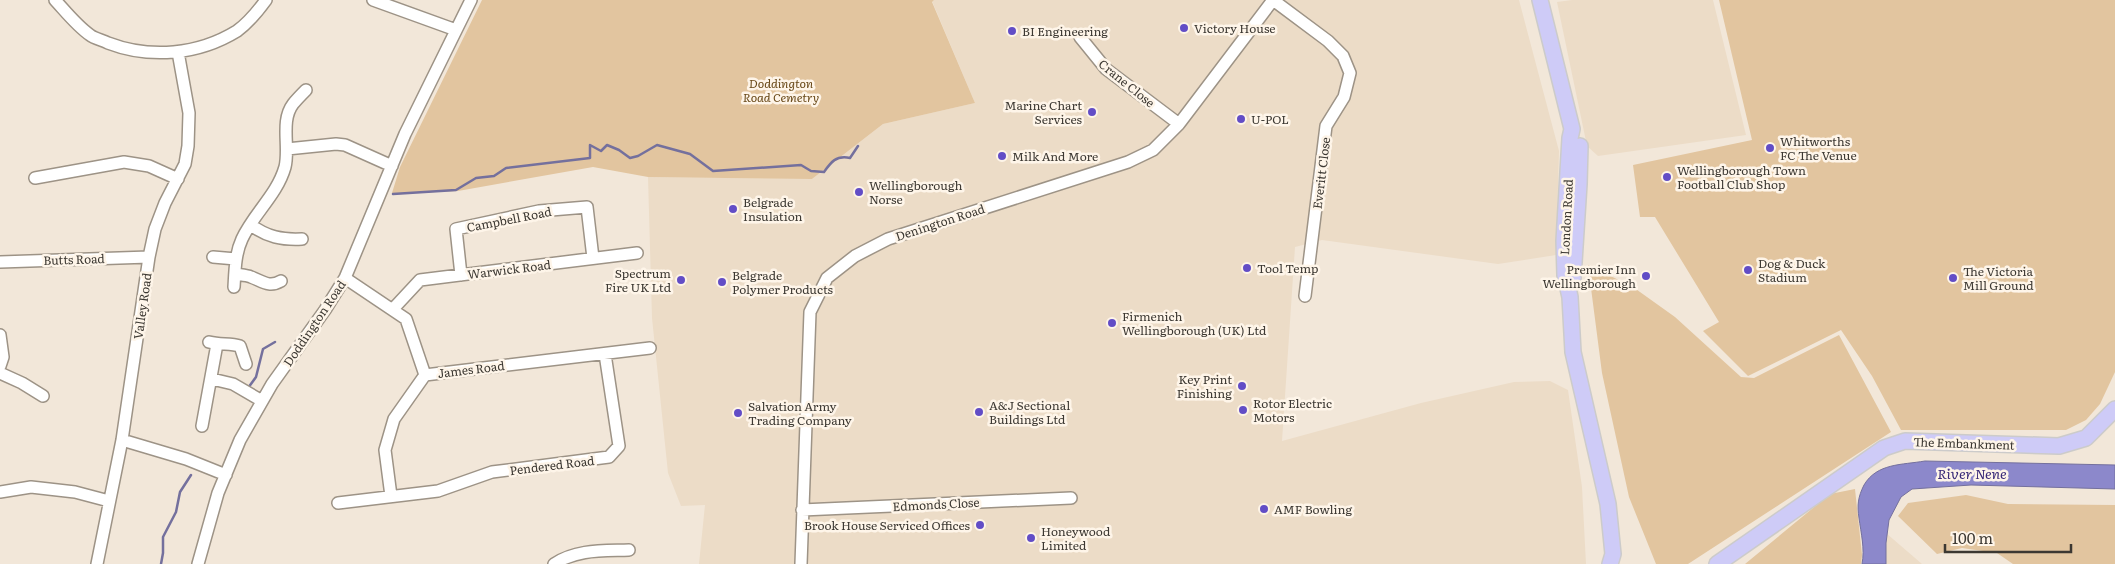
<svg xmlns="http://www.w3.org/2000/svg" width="2115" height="564" font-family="Literata,serif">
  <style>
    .built { fill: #ecdcc7 }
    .green { fill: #e2c59f }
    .water { fill: #8c88cb; stroke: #74709d }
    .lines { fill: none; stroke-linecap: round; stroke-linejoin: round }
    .stream { stroke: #74709d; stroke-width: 2.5 }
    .minor-casing { stroke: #9d9386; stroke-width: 14 }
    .major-casing { stroke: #cccbca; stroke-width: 18 }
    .minor { stroke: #fff; stroke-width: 11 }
    .major { stroke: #cecbf7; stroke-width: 15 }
    .poi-dot { fill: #624dc6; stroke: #fef5e9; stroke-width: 2 }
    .labels { text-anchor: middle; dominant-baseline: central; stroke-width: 5; stroke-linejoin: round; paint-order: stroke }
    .poi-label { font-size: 12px; fill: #3c3832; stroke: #fef5e9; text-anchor: start }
    .park-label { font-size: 12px; font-style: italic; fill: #694918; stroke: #fef5e9 }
    .street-label { font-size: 12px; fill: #3c3832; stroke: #fef5e9 }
    .water-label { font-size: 14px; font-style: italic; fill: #372877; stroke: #fef5e9 }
  </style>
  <rect width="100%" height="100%" fill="#f2e7d9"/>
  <path class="built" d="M934 0H1519L1559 151 1556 255 1498 264 1322 240 1295 247 1282 441 1421 403 1514 382 1550 381 1568 390 1582 487 1586 564H699L705 505 681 506 668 473 652 318 648 177 812 179 883 124 975 103 932 1Z
    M1572 0H1713L1746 135 1598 156 1587 146 1557 2Z
    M1886 533 1922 564H1886Z"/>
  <path class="green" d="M482 0H934L932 2 975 103 883 124 812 179 648 177 593 167 458 191 393 194V193H392L400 167Z
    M1719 0H2115V372L2100 404 2086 420 2066 430H1901L1872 376 1841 330 1748 376 1703 331 1719 322 1655 217H1640L1633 165 1752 140Z
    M1588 265 1633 287 1675 317 1741 377 1754 378 1839 335 1891 432 1688 564H1656L1629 497 1602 373Z
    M1855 489 1862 555 1861 564H1745L1830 494Z
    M1966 495 2008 504 2115 505V564H2013L1997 553 1962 548 1937 554 1898 516 1908 503Z"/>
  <path class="water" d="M1925 461 2115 465V489L1971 485 1912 489 1901 497 1889 520 1886 543V564H1862C1865 549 1861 533 1859 518 1857 505 1858 497 1864 485 1877 463 1902 465 1925 461Z"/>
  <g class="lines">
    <path class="stream" d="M393 194 456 190 476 178 494 176 506 168 590 158V145L601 151 607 145 619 150 630 158 638 156 657 145 690 154 713 171 801 165 811 171 824 172C831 162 836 155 850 158L858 146
      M248 388 256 377 263 349 275 342
      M161 564 163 553V537L176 512 180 492 191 475"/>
    <defs>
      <path id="minor" d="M55 0C66 12 77 26 90 35 95 39 103 40 108 43 150 59 198 55 237 31 248 23 258 11 266 0
        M373 0 456 30
        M1273 0 1328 41 1343 56 1350 73 1344 97 1326 126 1305 296
        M1080 37 1106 69 1179 124
        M287 149 336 144 345 145 392 166
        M35 178 124 162 149 166 178 179
        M251 225C267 237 282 240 302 239
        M213 257 236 259
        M0 262 149 257
        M235 274C240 275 246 275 251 277 262 281 269 288 281 281
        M461 275 456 229 539 211 587 207 593 258
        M345 278 406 319 425 375 650 348
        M234 287C235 271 235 254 242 239 254 213 277 195 285 167 290 147 280 121 293 104 297 99 302 94 306 90
        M393 309 420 280 637 253
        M0 335 3 357 0 366
        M209 342C220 345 230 343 240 346L246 364
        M0 373 22 383 43 396
        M212 379 233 384 262 401
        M202 426 217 344
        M122 440 186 459 226 475
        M0 492 31 487 75 492 109 501
        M391 496 385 450 394 419 425 375
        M338 503 438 491 492 472 609 457 619 446 605 354
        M802 510 1071 498
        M97 564 122 440 149 257 155 229 165 203 185 164 188 146 189 113 178 52
        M198 564 218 493 240 440 272 384 325 310 345 278 405 134 471 0
        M554 564C577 549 603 551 629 550
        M801 564 810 312 827 278 855 256 888 239 1128 162 1153 150 1179 124 1273 0"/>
      <path id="major" d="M1540 0 1572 129 1570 138 1564 241 1565 275 1570 297 1573 352 1608 504 1613 554 1610 564
        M1573 278 1579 184 1580 146
        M1717 564 1884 448 1905 441 2059 446 2086 438 2115 409"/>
    </defs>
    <use href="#minor" class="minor-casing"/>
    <use href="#major" class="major-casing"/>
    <use href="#minor" class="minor"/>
    <use href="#major" class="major"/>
  </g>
  <g class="poi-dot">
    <circle cx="1184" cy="28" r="5"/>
    <circle cx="1012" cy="31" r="5"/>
    <circle cx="1092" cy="112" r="5"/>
    <circle cx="1241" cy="119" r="5"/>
    <circle cx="1770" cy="148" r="5"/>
    <circle cx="1002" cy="156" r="5"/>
    <circle cx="1667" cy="177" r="5"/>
    <circle cx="859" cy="192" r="5"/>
    <circle cx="733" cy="209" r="5"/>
    <circle cx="1247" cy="268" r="5"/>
    <circle cx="1748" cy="270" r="5"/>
    <circle cx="1646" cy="276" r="5"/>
    <circle cx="1953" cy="278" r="5"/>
    <circle cx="681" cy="280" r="5"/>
    <circle cx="722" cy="282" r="5"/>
    <circle cx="1112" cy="323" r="5"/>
    <circle cx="1242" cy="386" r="5"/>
    <circle cx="1243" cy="410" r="5"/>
    <circle cx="979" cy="412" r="5"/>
    <circle cx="738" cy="413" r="5"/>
    <circle cx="1264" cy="509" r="5"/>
    <circle cx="980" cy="525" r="5"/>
    <circle cx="1031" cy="538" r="5"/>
  </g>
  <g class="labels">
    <g class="poi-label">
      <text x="1194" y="28">Victory House</text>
      <text x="1022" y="31">BI Engineering</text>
      <text x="1082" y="105" text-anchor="end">Marine Chart<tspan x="1082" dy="14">Services</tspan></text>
      <text x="1251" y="119">U-POL</text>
      <text x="1780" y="141">Whitworths<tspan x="1780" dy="14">FC The Venue</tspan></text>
      <text x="1012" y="156">Milk And More</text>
      <text x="1677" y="170">Wellingborough Town<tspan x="1677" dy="14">Football Club Shop</tspan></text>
      <text x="869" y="185">Wellingborough<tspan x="869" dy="14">Norse</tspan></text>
      <text x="743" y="202">Belgrade<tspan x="743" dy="14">Insulation</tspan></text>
      <text x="1758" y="263">Dog &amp; Duck<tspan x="1758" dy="14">Stadium</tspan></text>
      <text x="1257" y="268">Tool Temp</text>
      <text x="1636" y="269" text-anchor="end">Premier Inn<tspan x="1636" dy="14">Wellingborough</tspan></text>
      <text x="1963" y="271">The Victoria<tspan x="1963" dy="14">Mill Ground</tspan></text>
      <text x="671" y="273" text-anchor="end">Spectrum<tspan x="671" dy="14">Fire UK Ltd</tspan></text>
      <text x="732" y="275">Belgrade<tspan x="732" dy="14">Polymer Products</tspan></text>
      <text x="1122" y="316">Firmenich<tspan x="1122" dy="14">Wellingborough (UK) Ltd</tspan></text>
      <text x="1232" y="379" text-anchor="end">Key Print<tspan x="1232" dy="14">Finishing</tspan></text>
      <text x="1253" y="403">Rotor Electric<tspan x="1253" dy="14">Motors</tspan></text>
      <text x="989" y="405">A&amp;J Sectional<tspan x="989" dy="14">Buildings Ltd</tspan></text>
      <text x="748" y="406">Salvation Army<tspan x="748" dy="14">Trading Company</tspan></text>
      <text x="1274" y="509">AMF Bowling</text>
      <text x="970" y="525" text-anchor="end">Brook House Serviced Offices</text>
      <text x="1041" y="531">Honeywood<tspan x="1041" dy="14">Limited</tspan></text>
    </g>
    <g class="park-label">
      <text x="781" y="83">Doddington<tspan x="781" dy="14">Road Cemetry</tspan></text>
    </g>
    <g class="street-label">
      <text transform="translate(1127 83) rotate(39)">Crane Close</text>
      <text transform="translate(1321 173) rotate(-83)">Everitt Close</text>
      <text transform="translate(1566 217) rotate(-87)">London Road</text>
      <text transform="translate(509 219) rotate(-11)">Campbell Road</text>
      <text transform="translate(940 222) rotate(-18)">Denington Road</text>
      <text transform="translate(74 259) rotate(-2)">Butts Road</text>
      <text transform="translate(509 269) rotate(-7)">Warwick Road</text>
      <text transform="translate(142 306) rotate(-82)">Valley Road</text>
      <text transform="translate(314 323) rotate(-56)">Doddington Road</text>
      <text transform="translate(471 369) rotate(-7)">James Road</text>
      <text transform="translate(1964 443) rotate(2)">The Embankment</text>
      <text transform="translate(552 465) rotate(-7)">Pendered Road</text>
      <text transform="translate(936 504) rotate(-3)">Edmonds Close</text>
    </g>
    <g class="water-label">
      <text x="1972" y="473">River Nene</text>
    </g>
  </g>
  <path d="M1945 544v8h126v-8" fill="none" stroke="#3c3832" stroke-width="2.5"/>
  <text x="1952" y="544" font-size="15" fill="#3c3832" stroke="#fef5e9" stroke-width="4" paint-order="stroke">100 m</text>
</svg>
